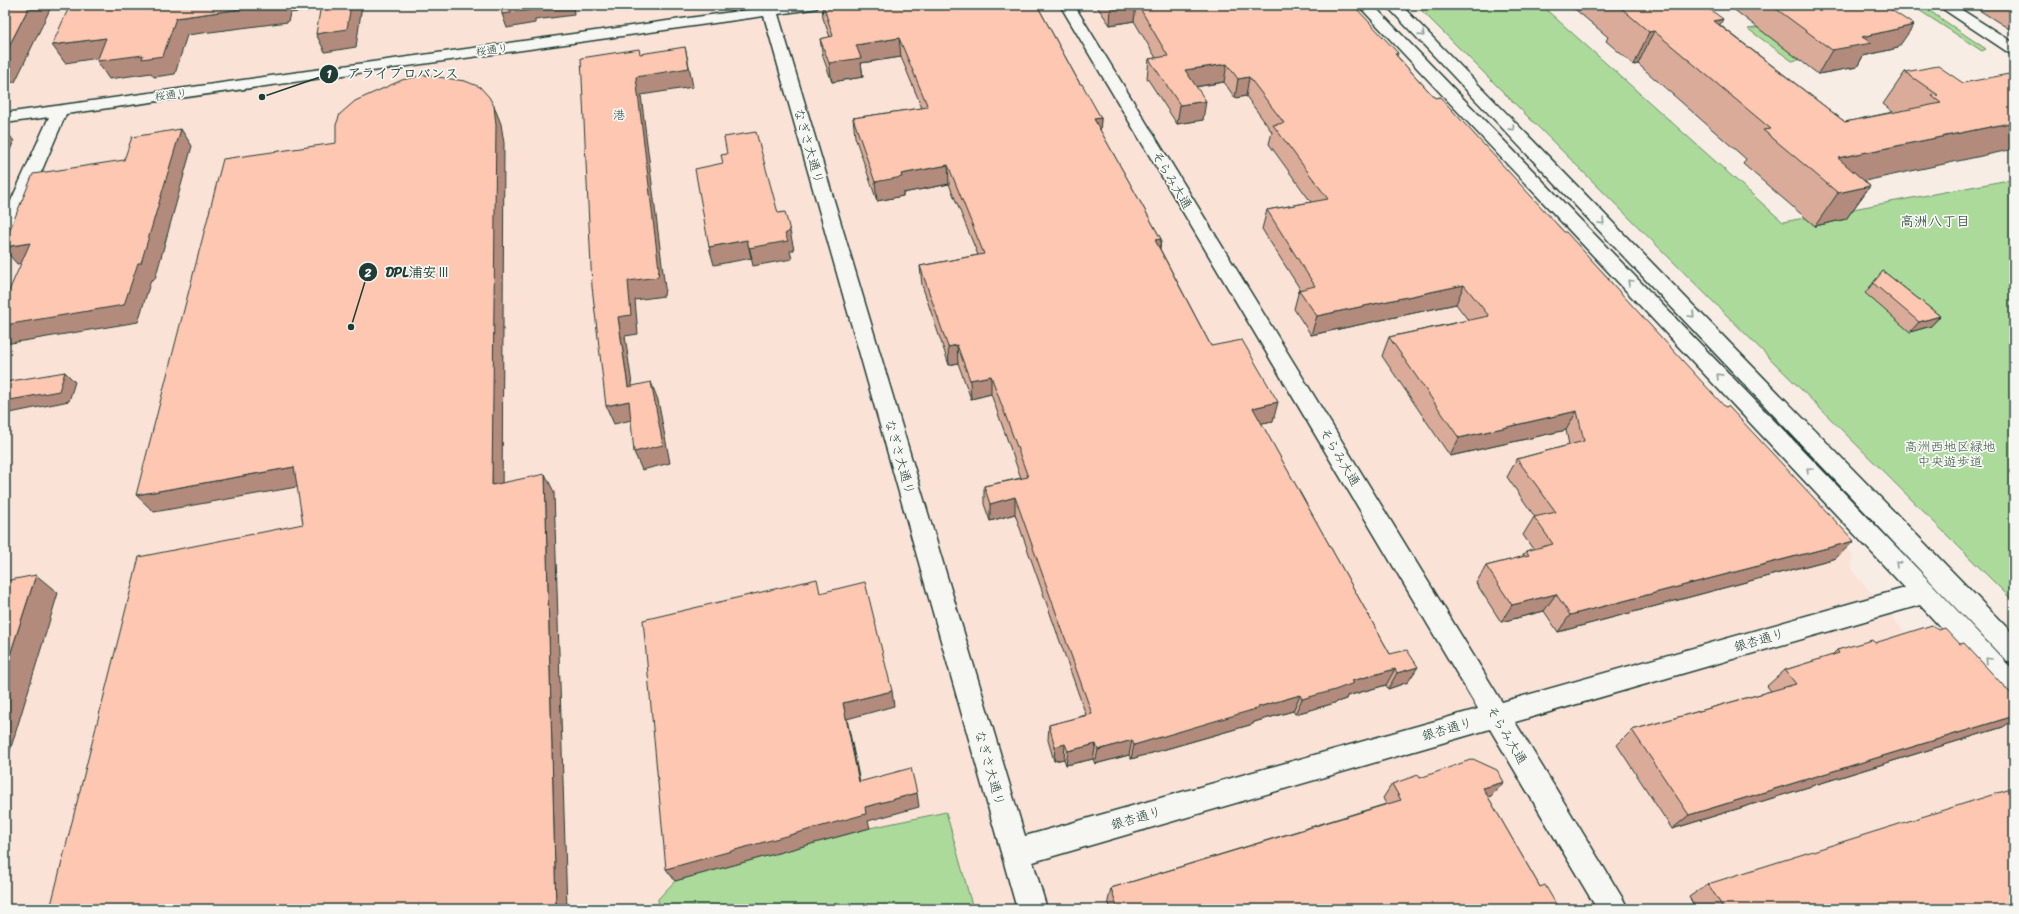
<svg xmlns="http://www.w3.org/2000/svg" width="2019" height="914" font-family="Sriracha,'Klee One',sans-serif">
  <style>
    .built { fill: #fae2d6 }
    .green { fill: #abda9a; stroke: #658c67 }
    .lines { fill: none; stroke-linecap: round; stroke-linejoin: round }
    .minor-casing { stroke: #1f3d34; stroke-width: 3 }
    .minor { fill: #f6f6f2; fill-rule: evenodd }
    .wall { fill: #daab99; stroke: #1f3d34 }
    .shaded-wall { fill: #b28b7d; stroke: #1f3d34 }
    .building { fill: #fec7b2; stroke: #1f3d34 }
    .oneway { stroke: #8a9a93 }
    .labels { text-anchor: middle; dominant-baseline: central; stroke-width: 3.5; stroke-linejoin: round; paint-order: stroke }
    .far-street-label { font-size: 11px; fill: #1f3d34; stroke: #f6f6f2 }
    .far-neighbourhood-label { font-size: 12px; fill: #1f3d34; stroke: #f6f6f2 }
    .street-label { font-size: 13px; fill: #1f3d34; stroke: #f6f6f2 }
    .park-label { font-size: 13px; fill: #3b5c48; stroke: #f6f6f2 }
    .neighbourhood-label { font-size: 14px; fill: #1f3d34; stroke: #f6f6f2 }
    .leader { fill: none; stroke: #1f3d34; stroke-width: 1.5 }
    .callout-dot { fill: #1f3d34; stroke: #f6f6f2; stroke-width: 1.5 }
    .mark-label { font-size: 12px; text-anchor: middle; font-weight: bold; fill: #fff }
    .callout-label { font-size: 14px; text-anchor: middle; font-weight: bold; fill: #1f3d34; stroke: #f6f6f2; stroke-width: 3.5; stroke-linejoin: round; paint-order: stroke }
  </style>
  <rect width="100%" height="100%" fill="#f8ede5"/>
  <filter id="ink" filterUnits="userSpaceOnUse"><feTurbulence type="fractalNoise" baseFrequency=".025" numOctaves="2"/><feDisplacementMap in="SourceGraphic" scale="8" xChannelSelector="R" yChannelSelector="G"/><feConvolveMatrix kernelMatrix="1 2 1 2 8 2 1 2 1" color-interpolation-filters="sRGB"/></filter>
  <g filter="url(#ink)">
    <path class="built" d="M5 5H1342L1375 35 1853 555 1851 569 1911 639 1938 649 2014 732V909H5Z"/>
    <path class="green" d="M1416 5H1541L1783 222 2014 179V602Z
      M1911 5H1921L1986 49 1982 51Z
      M1768 26 1810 58 1792 61 1748 29Z
      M946 812 973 909H659L658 899 675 881 870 828Z"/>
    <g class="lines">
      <defs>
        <path id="minor" d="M761 5H819L817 8 812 9 778 14 1025 836 1478 709 1060 5H1074L1502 702 1905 588 1358 5H1373L1934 586 2014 671V701L2005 697 1920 605 1515 722 1623 899 1628 909H1597L1490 729 1033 862 1047 909H1017L764 16 66 114 14 235 12 239 5 241V214L49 117 5 123V113L761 8Z
          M1386 5H1401L2014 635V663L2005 660Z
          M1937 5H1954L2014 43V55L2009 53Z"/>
      </defs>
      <use href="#minor" class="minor-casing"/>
      <use href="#minor" class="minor"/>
    </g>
    <path class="wall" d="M822 5H1037L1080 84 1101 118 1100 130 1161 239 1160 249 1211 346 1273 421 1261 423 1390 654 1408 682 1388 689 1386 685 1347 696 1346 699 1328 705 1295 714 1293 711 1254 722 1253 724 1131 759 1129 755 1095 764 1093 759 1066 765 1064 759 1054 761 1048 740 1049 725 1086 715 1015 514 990 521 984 504V486L1021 478 991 394 971 399 958 363 949 365 922 285 920 266 978 255 949 184 903 193V196L877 201 855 137 853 118 922 108 901 57 861 63 863 77 832 82 823 57 820 39 830 37 823 18Z
      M1096 5H1346L1398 53 1397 56 1435 98 1564 232 1609 279V280L1836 558 1558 632 1544 611 1501 622 1476 583 1486 566 1522 557 1526 551 1533 549 1523 535 1534 517H1535L1507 477 1517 459 1569 445 1566 430 1450 456 1382 356 1389 337 1468 320 1456 304 1311 335 1294 309 1299 290 1300 289 1262 229 1267 210 1311 202 1269 144 1272 132 1246 96 1235 98 1224 82 1196 87 1203 120 1177 124 1147 78 1149 59 1156 58 1134 21 1110 25Z
      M1570 5H1704L1720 25 1845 122 1893 112 1883 104 1905 72 1963 83 1865 181 1870 186 1846 219 1815 226 1743 164 1746 159 1638 64 1634 65 1606 41 1608 37Z
      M1728 5H1884L1898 48 1863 56 1857 67 1818 74Z
      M1971 5H2014V32Z
      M1883 271 1940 316 1931 326 1910 332 1865 293Z
      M1875 643 2003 727 1672 829 1617 745 1632 730 1771 691 1767 686 1785 670 1831 656 1837 650Z
      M1420 778 1491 796 1488 797 1540 887 1559 909H1111L1108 901 1111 888 1386 804 1383 798 1392 784Z
      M1708 884 2014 909H1696L1689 897Z"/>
    <path class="shaded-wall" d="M30 5H52L15 82 5 83V54Z
      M270 5H326L322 9 290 13 288 22 187 35 175 74 154 77 151 73 109 79 97 61 176 18Z
      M351 5H362L356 47 325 52 316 34Z
      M547 5H573L574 15 535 20V23L507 28 502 14 531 7Z
      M1119 5H1136L1134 21 1110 25 1111 6Z
      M1723 19 1706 51 1714 21Z
      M1914 25 1898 48 1863 56 1857 67 1818 74 1832 50 1862 37Z
      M1654 31 1638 64 1634 65 1649 32Z
      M106 38 118 55 65 63 52 45Z
      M899 38 901 57 861 63 863 77 832 82 829 63 856 45Z
      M685 47 689 66 693 87 641 95 665 288 664 296 635 300 638 334 625 336 635 405 628 387 618 317 628 281 636 77Z
      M1227 64 1224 82 1182 89 1185 70Z
      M1249 77 1246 96 1235 98 1238 79Z
      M1206 101 1203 120 1177 124 1180 105Z
      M494 106 501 124 504 143 502 502 492 485Z
      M1101 118 1100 136 1094 119Z
      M2014 122V149L1832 188 1838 158Z
      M181 129 192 146 155 279 151 280 138 322 5 344V325L138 263Z
      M5 130 14 141 5 161Z
      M948 165 949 184 903 193V196L877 201 875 182 901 174Z
      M1870 186 1846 219 1815 226 1838 193Z
      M790 231 794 250 790 251 792 259 753 266 749 248Z
      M1161 239 1158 258 1155 240Z
      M747 240 752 258 714 265 709 247Z
      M30 243 44 260 17 264 5 250V247Z
      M1464 285 1456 304 1311 335 1317 316Z
      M1940 316 1931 326 1910 332 1919 322Z
      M957 345 958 363 949 365 948 347Z
      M65 372 75 382 69 401 5 414V401Z
      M991 376V394L971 399 970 380Z
      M651 382 658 400 670 463 642 470 634 452Z
      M629 401 636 419 614 424 606 406Z
      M1278 402 1273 421 1248 426 1253 408Z
      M1577 411 1566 430 1450 456 1459 438Z
      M294 467 308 485 154 512 136 495Z
      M545 474 554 492 567 909H556Z
      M1015 497V514L990 521V504Z
      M1854 541 1836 558 1558 632 1570 615Z
      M36 575 58 593 5 767V670Z
      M1556 594 1544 611 1501 622 1512 605Z
      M1418 667 1408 682 1388 689 1397 673Z
      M1395 669 1386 685 1347 696 1346 699 1328 705 1295 714 1302 699 1352 681Z
      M892 691 894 706 847 719 863 796 859 782 843 703Z
      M1300 695 1293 711 1254 722 1253 724 1131 759 1134 745 1258 707Z
      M2014 716V720L2003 727 1672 829 1689 815Z
      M1132 740 1129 755 1095 764 1098 750Z
      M1065 744 1064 759 1054 761 1055 747Z
      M1096 744 1093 759 1066 765 1068 751Z
      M1504 782 1491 796 1471 803 1483 788Z
      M917 793 919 807 868 821 870 828 675 881 666 869 865 807Z"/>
    <path class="building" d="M5 5H30L5 54Z
      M70 5H270L176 18 163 56 142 59 143 55 97 61 106 38 52 45Z
      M321 5H351L347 29 316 34Z
      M501 5H547L531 7V10L502 14Z
      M823 5H1037L1080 84H1082L1101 118 1094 119 1161 239 1155 240 1211 346 1242 340 1278 402 1253 408 1390 654 1407 650 1418 667 1397 673 1395 669 1352 681 1354 683 1335 690 1302 699 1300 695 1258 707 1259 708 1134 745 1132 740 1098 750 1096 744 1068 751 1065 744 1055 747 1049 725 1092 714 1015 497 990 504 984 486 1028 477 991 376 970 380 957 345 948 347 920 266 984 254 948 165 901 174 902 177 875 182 853 118 928 107 899 38 856 45 861 58 829 63 820 39 833 36Z
      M1110 5H1119L1111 6Z
      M1138 5H1346L1349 9 1356 8 1398 53 1395 54 1435 98 1440 97 1564 232H1566L1609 279H1608L1725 407 1728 406 1854 541 1570 615 1556 594 1512 605 1486 566 1529 555 1526 551 1553 544 1534 517 1556 512 1517 459 1584 441 1577 411 1459 438 1389 337 1489 316 1464 285 1317 316 1299 290 1315 286 1267 210 1328 199 1273 125 1284 123 1249 77 1238 79 1227 64 1185 70 1206 101 1180 105 1149 59 1168 56Z
      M1622 5H1704L1723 19 1714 21 1845 122 1941 103 1932 96 1938 95 1905 72 1938 66 1963 83 2014 73V122L1838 158 1870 186 1838 193 1763 130 1771 129 1654 31 1649 32 1621 8H1626Z
      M1771 5H1884L1914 25 1862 37 1872 43 1832 50Z
      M685 47 689 68 636 77 659 269 658 277 628 281 631 315 618 317 628 387 651 382 663 445 634 452 629 401 606 406 592 287 581 58 639 49 640 54Z
      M424 75 465 81 480 87 489 97 494 106 496 125 492 485 545 474 556 909H50L139 557 303 524 294 467 136 495 223 159 336 143V125L340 114 355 101 402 80Z
      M181 129 141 263H138L124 305 5 325V294L8 293 30 243 5 247V241L33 174 124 160 132 137Z
      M756 132 778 213 785 212 790 231 785 234 788 241 749 248 747 240 709 247 695 169 723 163 721 155 727 154 724 137Z
      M1883 271 1940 316 1919 322 1873 283Z
      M65 372 59 391 5 401V382Z
      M36 575 5 670V581Z
      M817 579 820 593 865 582 892 691 843 703 859 782 911 768 917 793 865 807 866 814 666 869 643 620Z
      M1932 625 1938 630 1945 628 1960 644 1964 643 2014 697V716L1689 815 1632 730 1796 684 1785 670 1839 653 1837 650 1872 640 1875 643Z
      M1473 759 1497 770 1504 782 1483 788 1540 887 1545 885 1559 909H1118L1111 888 1401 800 1392 784 1418 775 1420 778Z
      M2014 788V909H1724L1708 884Z"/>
    <defs><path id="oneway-chevron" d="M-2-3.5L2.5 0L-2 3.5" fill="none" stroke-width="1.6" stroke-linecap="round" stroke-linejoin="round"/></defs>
    <g class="oneway">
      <use href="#oneway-chevron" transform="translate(1422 34) rotate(45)"/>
      <use href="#oneway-chevron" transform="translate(1512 128) rotate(46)"/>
      <use href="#oneway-chevron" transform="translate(1602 222) rotate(46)"/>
      <use href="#oneway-chevron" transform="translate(1630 282) rotate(-134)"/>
      <use href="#oneway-chevron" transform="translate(1692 315) rotate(46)"/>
      <use href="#oneway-chevron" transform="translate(1719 376) rotate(-134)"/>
      <use href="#oneway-chevron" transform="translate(1809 470) rotate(-134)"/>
      <use href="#oneway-chevron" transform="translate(1898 564) rotate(-134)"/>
      <use href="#oneway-chevron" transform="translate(1988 660) rotate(-133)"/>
    </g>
  </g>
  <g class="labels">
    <g class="far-street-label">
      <text transform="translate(492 50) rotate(-8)">桜通り</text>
      <text transform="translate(171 95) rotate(-8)">桜通り</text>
    </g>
    <g class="far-neighbourhood-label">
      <text x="619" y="115">港</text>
    </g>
    <g class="street-label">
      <text transform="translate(809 146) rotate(74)">なぎさ大通り</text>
      <text transform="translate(1172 180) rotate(59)">そらみ大通</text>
      <text transform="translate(900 457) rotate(74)">なぎさ大通り</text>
      <text transform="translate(1340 457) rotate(59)">そらみ大通</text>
      <text transform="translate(1759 640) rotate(-16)">銀杏通り</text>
      <text transform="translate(1447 729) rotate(-16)">銀杏通り</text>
      <text transform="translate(1507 735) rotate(59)">そらみ大通</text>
      <text transform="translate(990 768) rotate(74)">なぎさ大通り</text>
      <text transform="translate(1136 818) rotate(-16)">銀杏通り</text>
    </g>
    <g class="park-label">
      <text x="1950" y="446">高洲西地区緑地<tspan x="1950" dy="15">中央遊歩道</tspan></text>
    </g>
    <g class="neighbourhood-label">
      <text x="1935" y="221">高洲八丁目</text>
    </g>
  </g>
  <path class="leader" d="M262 97L329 74M351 327L368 272"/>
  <g class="callout-dot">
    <circle cx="262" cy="97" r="4"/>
    <circle cx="351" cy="327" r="4"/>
    <circle cx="329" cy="74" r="10"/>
    <circle cx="368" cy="272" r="10"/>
  </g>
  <g class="mark-label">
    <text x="329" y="78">1</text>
    <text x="368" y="277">2</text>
  </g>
  <g class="callout-label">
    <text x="403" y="78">アライプロバンス</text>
    <text x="418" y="277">DPL浦安Ⅲ</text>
  </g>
  <rect width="2019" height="914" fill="none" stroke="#f6f6f2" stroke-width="20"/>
  <rect x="10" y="10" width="1999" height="894" fill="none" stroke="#1f3d34" stroke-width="1.5" filter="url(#ink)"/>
</svg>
